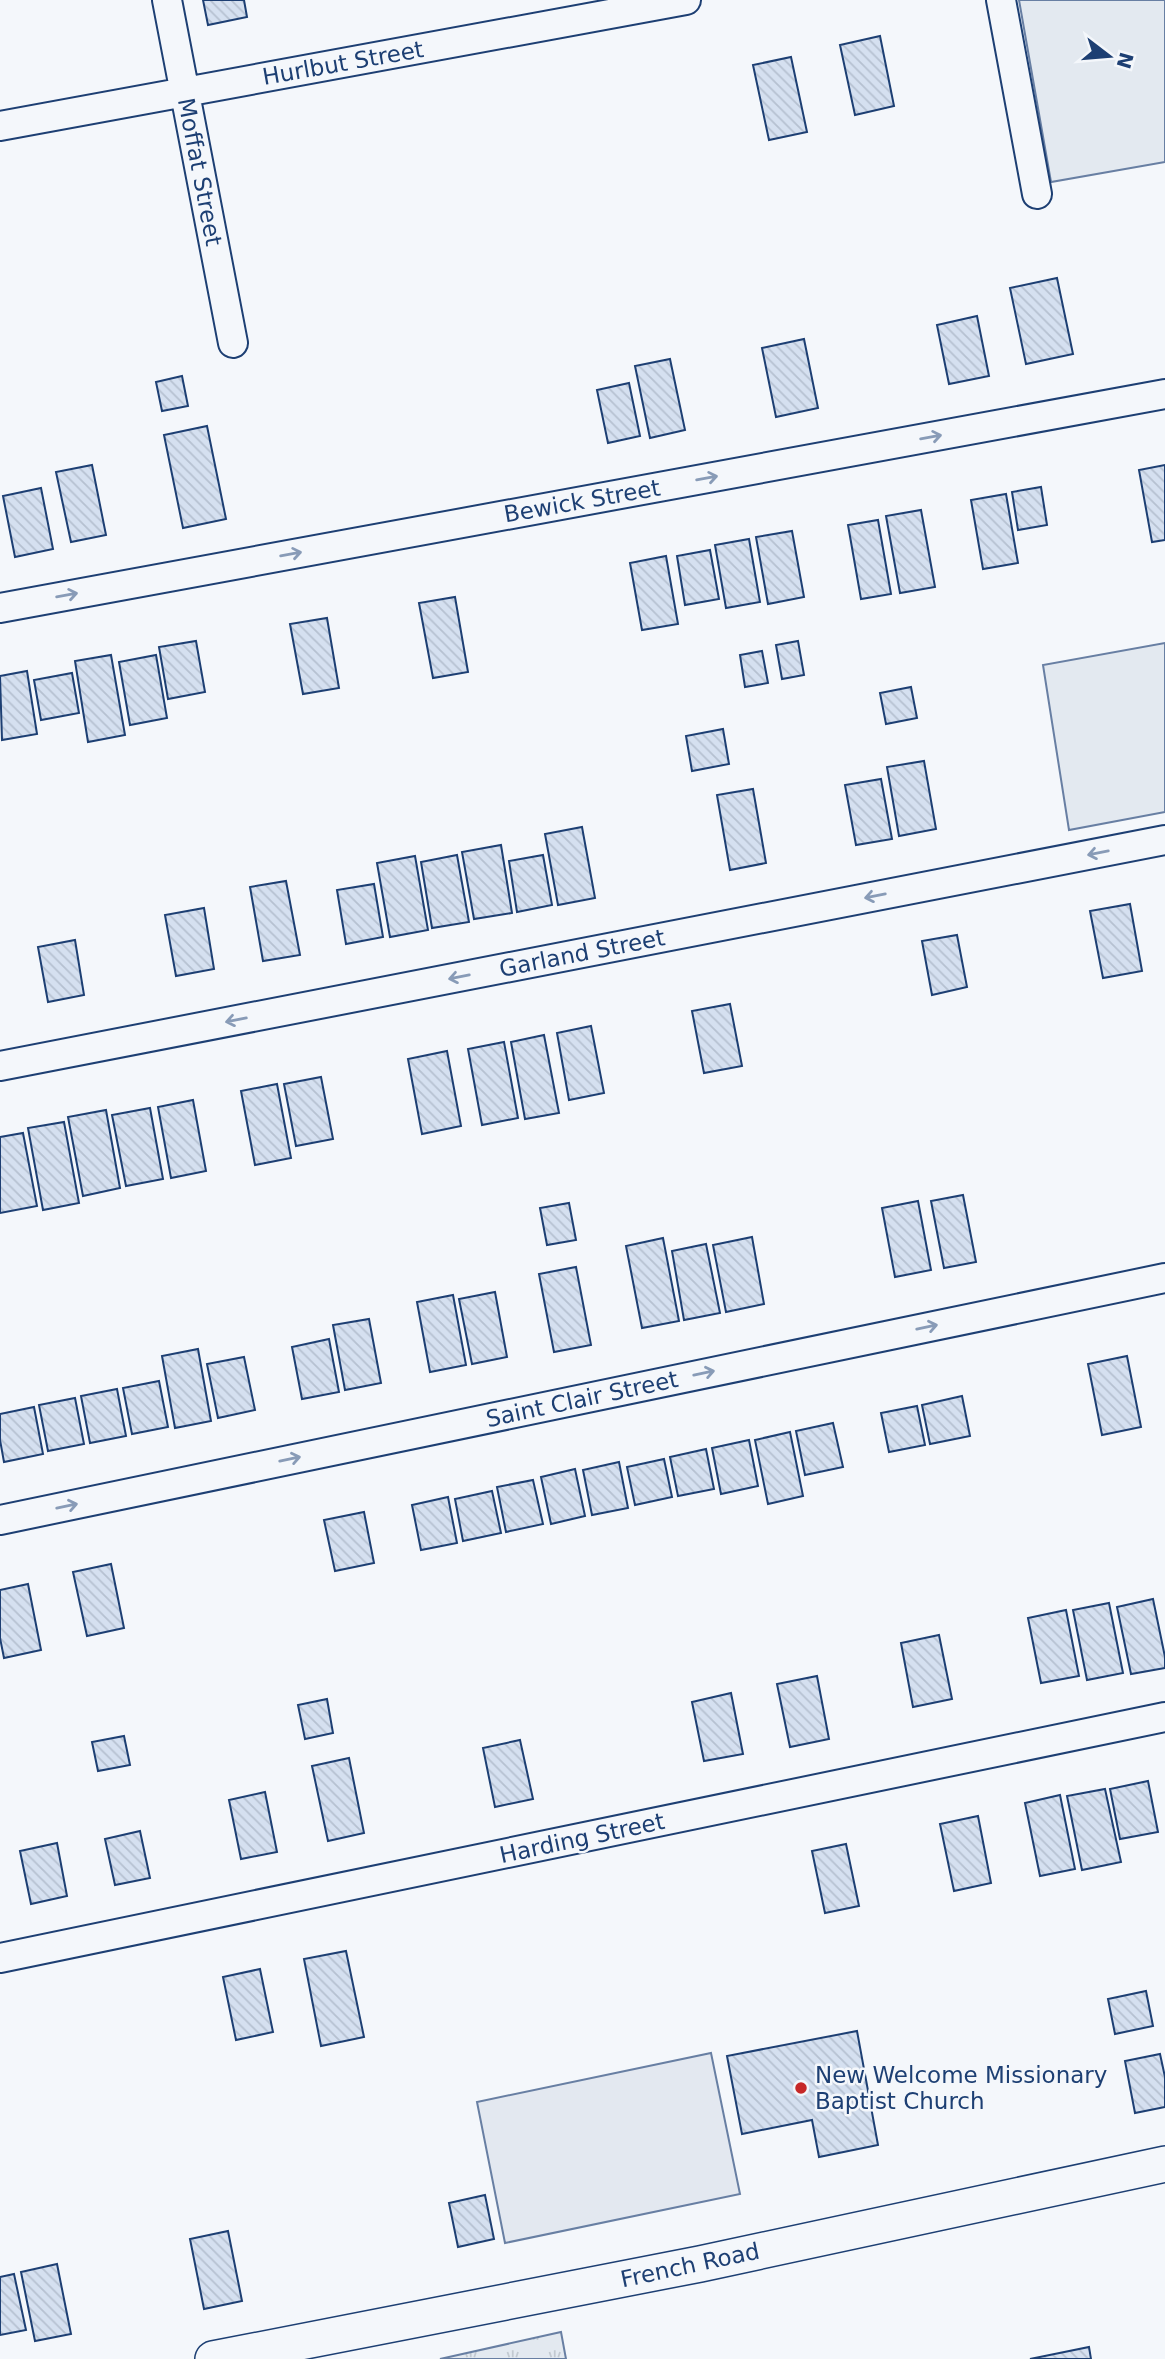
<svg xmlns="http://www.w3.org/2000/svg" width="1165" height="2359" font-family="'DejaVu Sans',sans-serif">
  <style>
    .green { fill: #e3e9f0; stroke: #687fa3; stroke-width: 2 }
    .park { fill: url(#park-tufts); stroke: #687fa3; stroke-width: 2 }
    .parking { fill: #e3e8f0; stroke: #687fa3; stroke-width: 2 }
    .building { fill: url(#building-back-hatch); stroke: #1d3f73; stroke-width: 2 }
    .lines { fill: none; stroke-linecap: round; stroke-linejoin: round }
    .minor-casing { stroke: #1d3f73; stroke-width: 32 }
    .tertiary-casing { stroke: #1d3f73; stroke-width: 38 }
    .minor { stroke: #f4f7fb; stroke-width: 28 }
    .tertiary { stroke: #f4f7fb; stroke-width: 35 }
    .oneway { stroke: #889bb7 }
    .poi-dot { fill: #c62828; stroke: #f4f7fb; stroke-width: 2.5 }
    .labels { text-anchor: middle; dominant-baseline: central; stroke-width: 5; stroke-linejoin: round; paint-order: stroke }
    .street-label { font-size: 23px; fill: #1d3f73; stroke: #f4f7fb }
    .poi-label { font-size: 23px; fill: #1d3f73; stroke: #f4f7fb; text-anchor: start }
  </style>
  <defs>
    <pattern id="park-tufts" width="24" height="20" patternUnits="userSpaceOnUse" patternTransform="scale(1.75)"><rect width="24" height="20" fill="#e3e9f0"/><path d="M3 7l-1-3M5 7V3M7 7l1-3M15 17l-1-3M17 17v-4M19 17l1-3" fill="none" stroke="#c2c9d1"/></pattern>
    <pattern id="building-back-hatch" width="6" height="6" patternUnits="userSpaceOnUse" patternTransform="scale(1.75)"><rect width="6" height="6" fill="#d5e0f0"/><path d="M-1 5l2 2M0 0l6 6M5-1l2 2" fill="none" stroke="#b6c1d1"/></pattern>
  </defs>
  <rect width="100%" height="100%" fill="#f4f7fb"/>
  <path class="green" d="M1019 0H1165V162L1051 182Z
    M1165 643V812L1069 830 1043 665Z"/>
  <path class="park" d="M561 2332 566 2359H440Z"/>
  <path class="parking" d="M711 2053 740 2194 505 2243 477 2102Z"/>
  <path class="building" d="M203 0H244L247 17 208 25Z
    M880 36 894 106 855 115 840 45Z
    M791 57 807 132 769 140 753 65Z
    M1057 278 1073 354 1026 364 1010 288Z
    M977 316 989 376 949 384 937 325Z
    M804 339 818 408 776 417 762 348Z
    M670 359 685 430 650 438 635 366Z
    M182 376 188 406 162 411 156 382Z
    M629 383 640 436 608 443 597 390Z
    M207 426 226 519 183 528 164 435Z
    M92 465 106 535 71 542 56 472Z
    M1165 465V540L1152 542 1139 470Z
    M1041 487 1047 525 1018 530 1012 492Z
    M41 488 53 549 15 557 3 496Z
    M1006 494 1018 563 983 569 971 500Z
    M921 510 935 587 900 593 886 516Z
    M878 520 891 594 861 599 848 525Z
    M792 531 804 597 768 604 756 537Z
    M749 539 760 602 726 608 715 545Z
    M710 550 719 599 685 605 677 556Z
    M666 556 678 624 642 630 630 563Z
    M455 597 468 672 433 678 419 603Z
    M327 618 339 688 303 694 290 624Z
    M196 641 205 692 168 699 159 647Z
    M798 641 804 675 782 679 776 645Z
    M762 651 768 683 745 687 740 655Z
    M111 655 125 735 88 742 75 661Z
    M156 655 167 718 130 725 119 662Z
    M27 671 37 734 2 740 0 676Z
    M72 673 79 713 41 720 34 680Z
    M911 687 917 718 886 724 880 693Z
    M723 729 729 764 692 771 686 736Z
    M924 761 936 829 899 836 887 767Z
    M881 779 892 839 856 845 845 785Z
    M753 789 766 863 730 870 717 795Z
    M582 827 595 898 558 905 545 834Z
    M501 845 512 913 474 919 462 852Z
    M457 855 469 922 432 928 421 862Z
    M543 855 552 905 517 912 509 861Z
    M415 856 428 930 390 937 377 863Z
    M286 881 300 955 263 961 250 887Z
    M374 884 383 937 346 944 337 890Z
    M1130 904 1142 971 1103 978 1090 911Z
    M204 908 214 969 176 976 165 915Z
    M957 935 967 987 932 995 922 941Z
    M75 940 84 995 48 1002 38 947Z
    M730 1004 742 1066 704 1073 692 1011Z
    M591 1026 604 1093 569 1100 557 1033Z
    M544 1035 559 1113 525 1119 511 1042Z
    M504 1042 518 1118 482 1125 468 1049Z
    M447 1051 461 1126 422 1134 408 1059Z
    M321 1077 333 1139 296 1146 284 1084Z
    M277 1084 291 1158 255 1165 241 1091Z
    M193 1100 206 1171 171 1178 158 1107Z
    M150 1108 163 1179 126 1186 112 1115Z
    M106 1110 120 1188 83 1196 68 1117Z
    M64 1122 79 1203 43 1210 28 1128Z
    M23 1133 37 1206 0 1213V1137Z
    M963 1195 976 1262 944 1268 931 1201Z
    M918 1201 931 1270 895 1277 882 1208Z
    M569 1203 576 1240 547 1245 540 1208Z
    M752 1237 764 1304 726 1312 713 1245Z
    M663 1238 679 1321 642 1328 626 1246Z
    M706 1244 720 1313 684 1320 672 1251Z
    M576 1267 591 1345 554 1352 539 1274Z
    M495 1292 507 1357 472 1364 459 1299Z
    M453 1295 466 1365 430 1372 417 1302Z
    M369 1319 381 1383 345 1390 333 1325Z
    M329 1339 339 1392 302 1399 292 1347Z
    M198 1349 211 1421 175 1428 162 1356Z
    M1127 1356 1141 1427 1102 1435 1088 1364Z
    M244 1357 255 1410 218 1418 207 1364Z
    M159 1381 168 1427 132 1434 123 1388Z
    M117 1389 126 1436 90 1443 81 1396Z
    M962 1396 970 1436 930 1444 922 1405Z
    M75 1398 84 1444 48 1451 39 1405Z
    M917 1406 925 1445 889 1452 881 1413Z
    M34 1407 43 1454 4 1462 0 1440V1414Z
    M833 1423 843 1467 805 1475 796 1431Z
    M790 1432 803 1496 768 1504 755 1440Z
    M749 1440 758 1486 721 1494 712 1448Z
    M706 1449 714 1489 678 1496 670 1457Z
    M664 1459 672 1497 635 1505 627 1467Z
    M619 1462 628 1508 592 1515 583 1470Z
    M575 1469 585 1516 551 1524 541 1477Z
    M533 1480 543 1524 506 1532 497 1487Z
    M492 1491 501 1533 463 1541 455 1499Z
    M448 1497 457 1543 421 1550 412 1505Z
    M364 1512 374 1563 335 1571 324 1520Z
    M111 1564 124 1628 87 1636 73 1572Z
    M28 1584 41 1650 4 1658 0 1638V1590Z
    M1153 1599 1165 1657V1668L1131 1674 1117 1607Z
    M1109 1603 1123 1673 1087 1680 1073 1610Z
    M1066 1610 1079 1676 1041 1683 1028 1618Z
    M939 1635 952 1699 913 1707 901 1643Z
    M817 1676 829 1739 790 1747 777 1684Z
    M731 1693 743 1754 704 1761 692 1702Z
    M327 1699 333 1733 305 1739 298 1705Z
    M124 1736 130 1765 98 1771 92 1742Z
    M520 1740 533 1799 495 1807 483 1748Z
    M349 1758 364 1833 328 1841 312 1766Z
    M1148 1781 1158 1832 1120 1839 1110 1789Z
    M1105 1789 1121 1862 1082 1870 1067 1796Z
    M265 1792 277 1852 241 1859 229 1800Z
    M1060 1795 1075 1869 1040 1876 1025 1803Z
    M978 1816 991 1883 954 1891 940 1824Z
    M140 1831 150 1878 115 1885 105 1839Z
    M57 1843 67 1896 31 1904 20 1851Z
    M846 1844 859 1906 825 1913 812 1851Z
    M346 1951 364 2037 321 2046 304 1959Z
    M260 1969 273 2032 236 2040 223 1977Z
    M1146 1991 1153 2026 1115 2034 1108 1999Z
    M857 2031 878 2145 819 2157 812 2120 742 2134 727 2056Z
    M1160 2054 1165 2077V2107L1135 2113 1125 2061Z
    M485 2195 494 2239 458 2247 449 2203Z
    M228 2231 242 2301 204 2309 190 2239Z
    M57 2264 71 2334 35 2341 21 2272Z
    M14 2274 26 2330 0 2335V2277Z
    M1089 2347 1091 2359H1030Z"/>
  <g class="lines">
    <defs>
      <path id="minor" d="M167 0 233 343
        M1001 0 1037 194
        M0 126 686 0
        M0 608 1165 394
        M0 1066 1165 840
        M0 1520 1165 1278
        M0 1958 1165 1717"/>
      <path id="tertiary" d="M213 2359 700 2264 1165 2164"/>
    </defs>
    <use href="#minor" class="minor-casing"/>
    <use href="#tertiary" class="tertiary-casing"/>
    <use href="#minor" class="minor"/>
    <use href="#tertiary" class="tertiary"/>
  </g>
  <defs><path id="oneway-shaft" d="M-6 0H5M1.5-3L5.5 0L1.5 3" fill="none" stroke-width="1.6" stroke-linecap="round" stroke-linejoin="round" transform="scale(1.75)"/></defs>
  <g class="oneway">
    <use href="#oneway-shaft" transform="translate(931 437) rotate(-10)"/>
    <use href="#oneway-shaft" transform="translate(707 478) rotate(-10)"/>
    <use href="#oneway-shaft" transform="translate(291 554) rotate(-10)"/>
    <use href="#oneway-shaft" transform="translate(67 595) rotate(-10)"/>
    <use href="#oneway-shaft" transform="translate(1098 853) rotate(169)"/>
    <use href="#oneway-shaft" transform="translate(875 896) rotate(169)"/>
    <use href="#oneway-shaft" transform="translate(459 977) rotate(169)"/>
    <use href="#oneway-shaft" transform="translate(236 1020) rotate(169)"/>
    <use href="#oneway-shaft" transform="translate(927 1327) rotate(-12)"/>
    <use href="#oneway-shaft" transform="translate(704 1373) rotate(-12)"/>
    <use href="#oneway-shaft" transform="translate(290 1459) rotate(-12)"/>
    <use href="#oneway-shaft" transform="translate(67 1506) rotate(-12)"/>
  </g>
  <circle class="poi-dot" cx="801" cy="2088" r="7"/>
  <g class="labels">
    <g class="street-label">
      <text transform="translate(343 63) rotate(-10)">Hurlbut Street</text>
      <text transform="translate(200 172) rotate(79)">Moffat Street</text>
      <text transform="translate(582 501) rotate(-10)">Bewick Street</text>
      <text transform="translate(582 953) rotate(-11)">Garland Street</text>
      <text transform="translate(582 1399) rotate(-12)">Saint Clair Street</text>
      <text transform="translate(582 1838) rotate(-12)">Harding Street</text>
      <text transform="translate(690 2265) rotate(-12)">French Road</text>
    </g>
    <g class="poi-label">
      <text x="815" y="2075">New Welcome Missionary<tspan x="815" dy="26">Baptist Church</tspan></text>
    </g>
  </g>
  <g transform="translate(1109 56) rotate(106)" stroke="#f4f7fb" stroke-width="5" paint-order="stroke">
  <path d="M0-5L12 26L0 18L-12 26Z" fill="#1d3f73"/>
  <text y="-10" font-size="19" font-weight="bold" text-anchor="middle" fill="#1d3f73">N</text>
  </g>
</svg>
